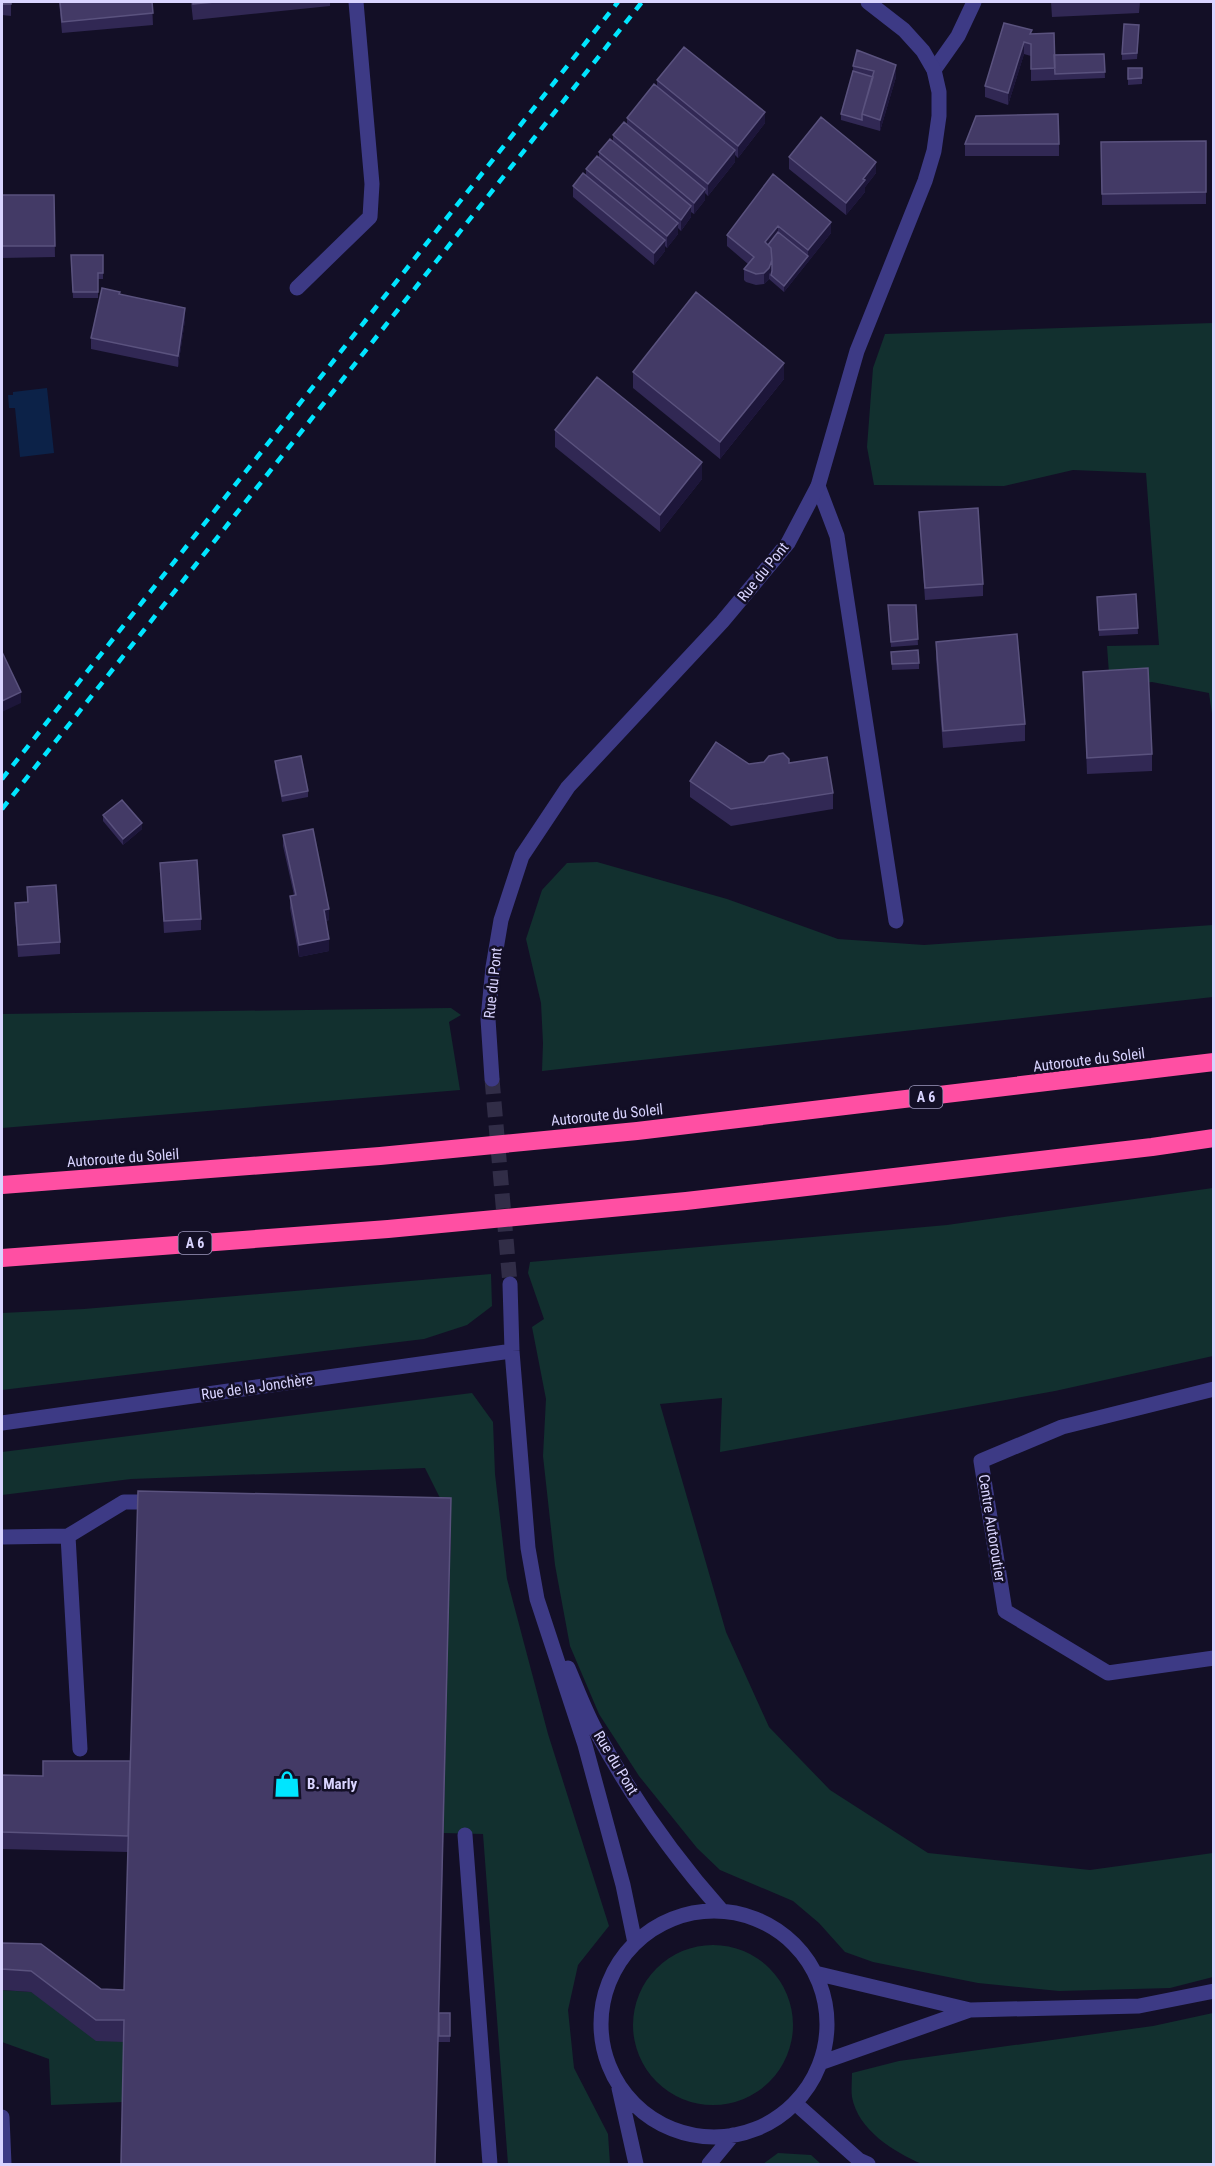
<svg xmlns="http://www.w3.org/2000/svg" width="1215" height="2166" font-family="'Roboto Condensed',sans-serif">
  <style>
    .green { fill: #12302f }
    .water { fill: #0c2248 }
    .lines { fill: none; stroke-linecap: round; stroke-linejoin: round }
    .tertiary-tunnel { stroke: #312d47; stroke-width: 15; stroke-dasharray: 15 8; stroke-linecap: butt }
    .service { stroke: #3d3a85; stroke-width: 15 }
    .minor { stroke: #3d3a85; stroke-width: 15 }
    .tertiary { stroke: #3d3a85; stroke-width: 15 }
    .motorway { stroke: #ff4fa3; stroke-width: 18 }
    .rail { stroke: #00e5ff; stroke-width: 4.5; stroke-dasharray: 9 8; stroke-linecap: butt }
    .wall { fill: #312854 }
    .shaded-wall { fill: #1d163a }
    .building { fill: #433a66; stroke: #5a527e; stroke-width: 1.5 }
    .labels { text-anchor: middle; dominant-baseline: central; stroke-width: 5; stroke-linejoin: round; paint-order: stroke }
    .shield { fill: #130f26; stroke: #9e99be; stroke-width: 1.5 }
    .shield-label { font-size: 14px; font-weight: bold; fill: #d9d4ff }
    .street-label { font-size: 15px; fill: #d9d4ff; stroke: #130f26 }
    .poi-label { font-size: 15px; font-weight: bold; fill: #d9d4ff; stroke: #130f26; text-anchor: start }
  </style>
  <rect width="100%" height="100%" fill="#130f26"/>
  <path class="green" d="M1213 323V721L1209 693 1152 682 1110 687 1107 646 1159 645 1146 473 1073 470 1004 486 874 485 867 447 873 368 885 334Z
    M597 862 727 899 838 939 924 945 1213 925V997L542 1071 543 1043 541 1003 526 939 542 890 567 863Z
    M451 1008 461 1015 449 1022 460 1090 2 1128V1014Z
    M1213 1188V1356L1055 1391 720 1452 722 1398 660 1404 726 1632 769 1727 830 1790 928 1853 1090 1870 1213 1853V1977L1170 1988 1059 1991 978 1983 873 1962 845 1952 819 1923 793 1901 720 1870 697 1848 639 1776 599 1714 570 1646 555 1565 543 1456 546 1399 532 1327 544 1319 528 1273 530 1262 947 1225Z
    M491 1274 492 1306 467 1325 424 1339 2 1390V1313L84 1309Z
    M472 1393 493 1422 495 1474 507 1579 548 1734 609 1926 578 1965 568 2010 574 2068 608 2134 610 2164H508L483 1834 443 1833 451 1520 425 1468 131 1479 2 1495V1452Z
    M633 2025a80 80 0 1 1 160 0a80 80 0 1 1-160 0Z
    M2 1990 31 1992 124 2042 123 2102 51 2105 49 2059 2 2042Z
    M1213 2013V2164H922C894 2152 858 2130 852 2097 851 2089 852 2081 852 2073L899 2061 1153 2026Z
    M778 2153 811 2155 821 2164H763Z"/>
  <path class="water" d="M47 388 54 453 20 457 15 408H9L8 395H13V392Z"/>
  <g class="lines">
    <path class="tertiary-tunnel" d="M492 1079 510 1284"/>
    <path class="service" d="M297 288 370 217 372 184 356 2
      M1214 1389 1062 1427 981 1461 1005 1611 1108 1673 1214 1658
      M68 1536 124 1502H158
      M2 1537 68 1536 80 1749
      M465 1835 490 2164
      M2 2117 4 2164"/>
    <path class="minor" d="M934 70 958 36 974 2
      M818 486 837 536 896 921
      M795 2103 859 2160 868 2164"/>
    <path class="tertiary" d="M492 1079 488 1019 493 967 501 920 522 856 568 787 722 622 788 543 818 486 857 351 925 181 934 151 939 116V92L934 70 923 51 904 30 868 2
      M510 1284 512 1351 528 1548 537 1599 585 1745 623 1885 635 1943
      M2 1423 512 1351
      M568 1668C577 1689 585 1711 596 1731 631 1796 673 1856 722 1911
      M601 2024a113 113 0 1 1 226 0a113 113 0 1 1-226 0Z
      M815 1973 970 2010 1139 2006 1214 1991
      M820 2063 970 2010
      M619 2088 636 2164
      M709 2164 733 2135"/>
    <path class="motorway" d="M2 1185 380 1156 637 1131 1214 1062
      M2 1258 388 1229 686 1201 1152 1147 1214 1138"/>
    <path class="rail" d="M2 779 618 2
      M2 809 642 2"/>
  </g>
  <path class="wall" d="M2 2H11V16L2 15Z
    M59 2H152L153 25 62 33Z
    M191 2H330V6L193 20Z
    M1051 2H1140L1139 13 1052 17Z
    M1139 31 1137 59 1122 60V54Z
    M1032 34 1054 55 1104 54 1105 78 1031 81V56L1024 54 1008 105 985 97V86Z
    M853 66 896 77 880 131 841 120V114L853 71Z
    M1128 68H1142V84L1128 85Z
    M657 80 765 123 738 158 735 155V162L708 196 705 193V200L694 214 691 212V217L681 231 678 228V234L667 248 665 246V251L654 265 573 197V186L586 175V169L599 159V152L613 142V135L627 125V118L657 86Z
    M1206 141V204L1102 205 1101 142Z
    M965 144H1059V156H965Z
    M789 157 876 173 865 187V192L846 215 789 169Z
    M773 174 831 233 784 292 769 279 764 284 756 285 746 282 744 280V269L748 264 727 246V235Z
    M2 195H54L55 257 2 258Z
    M71 255H103V279H98V298H73Z
    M185 320 178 367 91 349V338Z
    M633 372 784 379 720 459 633 388Z
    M555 430 702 479 660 532 555 447Z
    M919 512 983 584V596L925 600Z
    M1136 594 1138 634 1099 636 1097 602Z
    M916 605 918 645 891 647 888 611Z
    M936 642 1025 724V741L943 748 936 659Z
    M891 652 919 663V669L892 670Z
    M1083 672 1152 754V771L1087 774Z
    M275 761 308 791V797L282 802 275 767Z
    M789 763 833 793V809L731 826 690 797V781L749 764Z
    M103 815 142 829 123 845 103 821Z
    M283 835 329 920 326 921 329 951 299 957 290 908V896L294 895 283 846Z
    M160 863 201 919V930L164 933Z
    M27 887 60 942V954L18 957 15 915V903L27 902Z
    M451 1520 439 2013H450V2042H438L435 2164H121L124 2042 96 2041 31 1992 2 1990V1943L101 1989 124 1990 128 1852 2 1849V1775L43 1776 130 1761Z"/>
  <path class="shaded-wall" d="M1024 42V54L1008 105V93Z
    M896 65V77L880 131V120Z
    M765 112V123L738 158V146Z
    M735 150V162L708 196V184Z
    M876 162V173L865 187V192L846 215V203L863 179Z
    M705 189V200L694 214V203Z
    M691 206V217L681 231V220Z
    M831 222V233L784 292V286L808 256V250Z
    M678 223V234L667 248V236Z
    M778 226V238L768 251 765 242Z
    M665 240V251L654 265V253Z
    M772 260V271L771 275 769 273V279L764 284V273Z
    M185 308V320L178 367V356Z
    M784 363V379L720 459V442Z
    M702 462V479L660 532V515Z
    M21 692V703L2 712V701Z
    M142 823V829L123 845V839Z
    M329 909V920L324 922V910Z
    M329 939V951L299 957V945Z
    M451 1498V1520L435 2164Z"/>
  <path class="building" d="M2 2H11V4H2Z
    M60 2H152L153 13 62 22Z
    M193 2H215L193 4Z
    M1004 23 1032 30 1030 34 1054 33 1055 68 1031 69V44L1024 42 1008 93 985 86Z
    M1124 24 1139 25 1137 53 1122 54Z
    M684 47 765 112 738 146 657 80Z
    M857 50 896 65 880 120 862 114 874 71 853 66Z
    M1104 54 1105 72 1055 74 1054 55Z
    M1128 68H1142V78L1128 79Z
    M853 71 873 77 862 114V120L841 114Z
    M654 84 735 150 708 184 627 118Z
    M1058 114 1059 144H965L976 116Z
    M821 117 876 162 863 179 865 180 846 203 789 157Z
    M624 122 705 189 694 203 613 135Z
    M610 139 691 206 681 220 599 152Z
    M1206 141V192L1102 194 1101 142Z
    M597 156 678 223 667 236 586 169Z
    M583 173 665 240 654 253 573 186Z
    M773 174 831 222 808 250 778 226 765 242 771 248 772 260 769 268 764 273 756 274 746 270 744 269 754 257 727 235Z
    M2 195H54L55 246H2Z
    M778 232 808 256 784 286 771 275 772 271V260L771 248 768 245Z
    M71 255H103V273H98V292H73Z
    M102 288 120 292 119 294 185 308 178 356 91 338Z
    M696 292 784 363 720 442 633 372Z
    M597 377 702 462 660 515 555 430Z
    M978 508 983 584 925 588 919 512Z
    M1136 594 1138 628 1099 630 1097 597Z
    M888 605H916L918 639 891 642Z
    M1017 634 1025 724 943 731 936 642Z
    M918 650 919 663 892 664 891 652Z
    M2 652 21 692 2 701Z
    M1148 668 1152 754 1087 758 1083 672Z
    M716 742 749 764 764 762 769 756 783 753 789 759V763L827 757 833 793 731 809 690 781Z
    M301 756 308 791 282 796 275 761Z
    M122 800 142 823 123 839 103 815Z
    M313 829 329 909 324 910 329 939 299 945 290 896 296 895 283 835Z
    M197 860 201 919 164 921 160 863Z
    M56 885 60 942 18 945 15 903 28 902 27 887Z
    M138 1491 451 1498 435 2164H121L124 2020H96L31 1971 2 1969V1943L41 1944 101 1989 124 1990Z
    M43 1761H130L128 1836 2 1832V1775L43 1776Z
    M439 2013H450V2036H439Z"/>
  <defs>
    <symbol id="shop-bare" viewBox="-9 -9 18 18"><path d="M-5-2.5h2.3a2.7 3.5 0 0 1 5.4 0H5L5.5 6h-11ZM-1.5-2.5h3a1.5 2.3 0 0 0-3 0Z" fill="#00e5ff" stroke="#130f26" stroke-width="2.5" paint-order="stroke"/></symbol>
  </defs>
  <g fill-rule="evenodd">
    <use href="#shop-bare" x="268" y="1765" width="38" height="38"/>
  </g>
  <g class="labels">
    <g class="shield">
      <rect x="909.5" y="1086" width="33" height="22" rx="4.5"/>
      <rect x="178.5" y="1232" width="33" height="22" rx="4.5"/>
    </g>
    <g class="shield-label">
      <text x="926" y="1097">A 6</text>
      <text x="195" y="1243">A 6</text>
    </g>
    <g class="street-label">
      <text transform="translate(763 572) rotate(-51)">Rue du Pont</text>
      <text transform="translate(493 983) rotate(-84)">Rue du Pont</text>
      <text transform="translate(1089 1060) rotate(-7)">Autoroute du Soleil</text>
      <text transform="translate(607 1115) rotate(-6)">Autoroute du Soleil</text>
      <text transform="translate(123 1158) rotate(-4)">Autoroute du Soleil</text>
      <text transform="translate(257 1387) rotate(-8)">Rue de la Jonchère</text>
      <text transform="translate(992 1528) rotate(81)">Centre Autoroutier</text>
      <text transform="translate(616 1763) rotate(59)">Rue du Pont</text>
    </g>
    <g class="poi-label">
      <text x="307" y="1784">B. Marly</text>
    </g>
  </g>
  <rect width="1215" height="2166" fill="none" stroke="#d9d4ff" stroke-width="6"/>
</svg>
